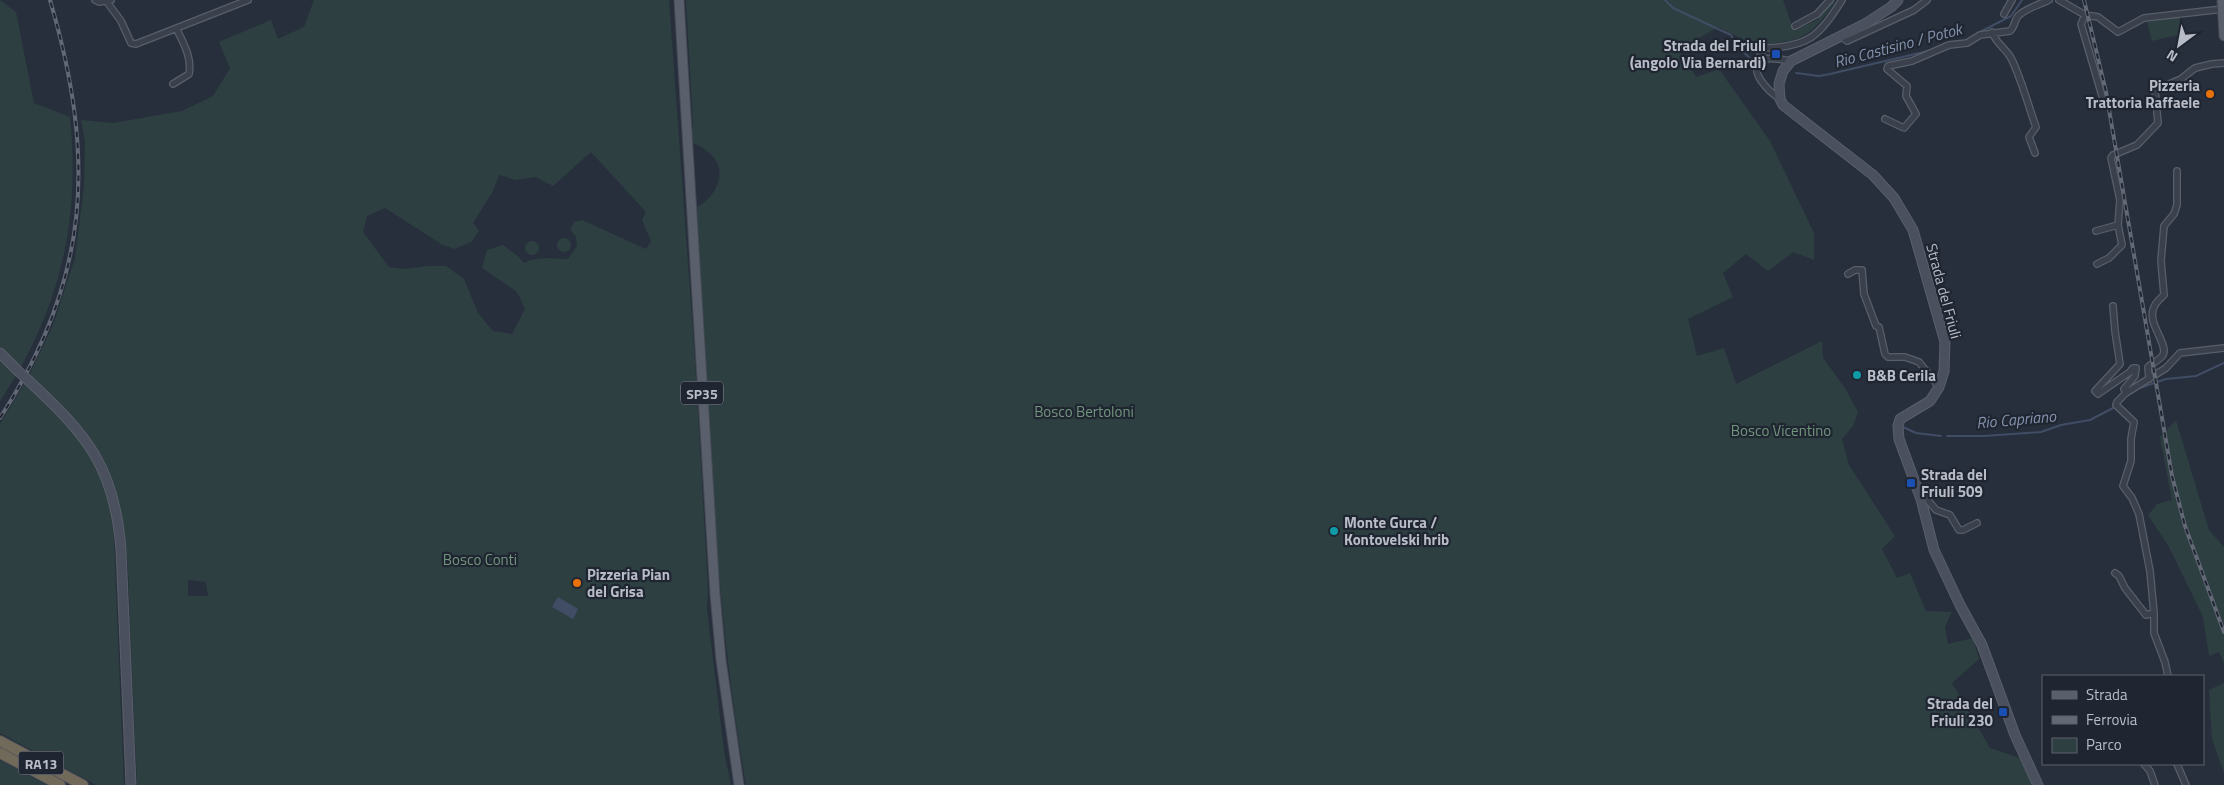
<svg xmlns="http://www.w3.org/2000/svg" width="2224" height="785" font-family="'Titillium Web',sans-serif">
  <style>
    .green { fill: #2d3f41; fill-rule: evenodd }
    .water { fill: #414d65 }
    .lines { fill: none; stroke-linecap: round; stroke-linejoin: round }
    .stream { stroke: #414d65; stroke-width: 2 }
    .minor-casing { stroke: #595f6a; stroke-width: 8 }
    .secondary-casing { stroke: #595f6a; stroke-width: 11 }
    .primary-casing { stroke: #444a55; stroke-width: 11 }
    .motorway-casing { stroke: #464c57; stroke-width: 12 }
    .minor { stroke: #3b414c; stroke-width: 5.5 }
    .secondary { stroke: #4a505e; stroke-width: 9 }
    .primary { stroke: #59606c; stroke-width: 9 }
    .motorway { stroke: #716959; stroke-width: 10 }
    .rail-casing { stroke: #626875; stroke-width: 4 }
    .rail { stroke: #202631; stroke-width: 2; stroke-dasharray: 5.5; stroke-linecap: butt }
    .secondary-bridge-casing { stroke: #595f6a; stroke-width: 11; stroke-linecap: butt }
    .secondary-bridge { stroke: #4a505e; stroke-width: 9 }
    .transit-dot { fill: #1a4fb4; stroke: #202631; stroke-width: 2 }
    .food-dot { fill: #e8710a; stroke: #202631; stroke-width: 2 }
    .culture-dot { fill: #0f9aa8; stroke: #202631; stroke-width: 2 }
    .labels { text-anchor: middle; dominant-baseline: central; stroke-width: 4.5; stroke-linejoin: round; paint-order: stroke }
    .shield { fill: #202631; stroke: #8a8f9a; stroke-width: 1 }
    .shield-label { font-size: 14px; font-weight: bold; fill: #b7bcc7 }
    .poi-label { font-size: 15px; font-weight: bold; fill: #b7bcc7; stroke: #202631; text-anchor: start }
    .street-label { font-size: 15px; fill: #b7bcc7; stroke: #202631 }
    .park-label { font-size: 15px; fill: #71957c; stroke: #202631 }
    .water-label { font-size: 16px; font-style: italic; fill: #8291ab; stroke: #202631 }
  </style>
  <rect width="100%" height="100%" fill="#272f3c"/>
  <path class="green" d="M0 0 16 12 34 103 70 117C81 222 59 313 0 401V360L14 373 20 367 0 347Z
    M314 0H669L695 361 708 588 707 609 724 751 731 785H137C135 732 132 678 130 625 128 569 129 512 104 461 88 428 59 403 32 378L27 386C45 402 64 418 79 438 97 459 106 489 113 516L124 785H96L0 733V424L29 376 53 325 75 258 84 186 85 142 81 120 113 123 182 111 213 96 230 68 219 42 271 20 278 39 304 27ZM591 152 646 212 642 220 651 241 646 249 582 220 574 222 570 229 576 237 577 246 568 259C552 259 538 256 524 263L518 256 503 245 487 250 482 268 517 292 525 309 512 334 493 331 478 313 464 279 446 266H427L406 269 389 267 363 232 367 216 385 208 441 244 454 249 471 242 479 231 473 223 493 191 499 175 516 180 536 177 553 186ZM188 580 206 582 208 596H188Z
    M686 0H1783L1794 31 1817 20 1833 0H1836C1825 17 1811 37 1789 41 1779 43 1768 42 1758 47L1718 27 1679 50 1696 77 1719 69 1770 141 1814 233V260L1793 252 1768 271 1746 254 1723 273 1733 297 1688 319 1697 356 1724 348 1736 384 1822 341 1823 358 1845 388 1858 412 1853 426 1842 439 1849 465 1895 536 1882 549 1897 578 1910 573 1926 611 1952 612 1945 627 1948 644 1973 638 1979 659 1952 683 1990 748 2020 758 2033 785H746C713 595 707 400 697 207 713 200 728 174 714 158 708 150 700 146 691 142L693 123Z
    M2180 17V23H2183V34L2152 41 2147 22Z
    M557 245a7 7 0 1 1 14 0a7 7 0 1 1-14 0Z
    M525 248a7 7 0 1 1 14 0a7 7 0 1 1-14 0Z
    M2176 420 2209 530 2224 547V663L2219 652 2209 656 2203 617 2169 547 2148 515 2157 504 2172 500 2160 437Z
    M2224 683V773L2212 739 2209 690Z
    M0 760 46 785H0Z"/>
  <path class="water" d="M558 597 578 609 573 619 552 607Z"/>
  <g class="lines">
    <path class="stream" d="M1665 0 1673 8 1731 35 1739 48 1754 62
      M1978 33 2011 16 2022 0
      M1796 73 1819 76 1830 74 1928 51
      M2140 388 2166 379 2196 376 2224 363
      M1901 426 1916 433 1941 436
      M1947 436H1984L2041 432 2061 425 2090 420 2113 408"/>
    <defs>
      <path id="minor" d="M95 0 99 2 111 0
        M2059 0 2085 15 2098 17 2118 32 2144 18 2223 9
        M107 2 121 21 131 43 136 44 248 0
        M2004 14 2012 0
        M2085 15 2081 24 2103 99
        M1795 26 1817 14 1830 0
        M1992 32C1996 44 2007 49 2012 60 2022 81 2028 105 2036 127L2029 137 2035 153
        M1842 37 1847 41 1914 10 1927 0
        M1760 61V55L1765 48C1809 47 1819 36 1842 0
        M173 84 189 74C192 58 184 44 177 30
        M1780 99C1771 93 1745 70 1763 60 1770 56 1783 60 1791 61
        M1885 119 1904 128 1916 114 1906 96 1907 86 1887 69 1888 66 1912 61 1949 45 1967 43 1980 35 2010 31C2015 27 2014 21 2018 16 2026 8 2039 5 2049 0
        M2096 231 2118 225
        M2097 264 2109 258 2122 245 2118 225 2120 200 2111 158 2113 155 2137 145 2158 123 2155 90 2181 79 2195 68 2212 64 2224 63
        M1848 274 1855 270H1862L1864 294 1876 326 1879 327 1885 354 1888 357H1905L1919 362 1939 387
        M2113 306 2115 331 2120 364 2095 391 2098 394 2130 372 2133 368H2136L2135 376 2124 389 2126 393
        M2149 379 2148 367C2152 363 2160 360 2163 355 2169 344 2146 323 2154 307 2156 302 2160 299 2164 295L2161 261 2164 226 2174 214 2177 205V171
        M1921 499H1927L1936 510 1950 515 1959 530H1963L1977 523
        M2115 573 2119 576 2125 588 2146 615 2154 613
        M2168 676 2165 662 2154 633V613L2150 571 2139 514 2132 498 2123 486 2131 461V439L2134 422 2116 405 2117 402 2126 393 2166 368 2180 353 2224 348
        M2144 764 2150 771 2155 785
        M2177 764 2186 785"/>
      <path id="secondary" d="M1898 0 1891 7 1865 24 1791 61 1783 71 1779 84 1780 99 1783 105 1873 175 1894 198 1913 230 1945 342 1944 371 1939 387 1930 401 1900 419 1898 426 1899 439 1921 499 1934 550 1960 605 1982 645 2015 735 2038 785
        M0 353 17 370
        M29 381C87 435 115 467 121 550L131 785"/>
      <path id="primary" d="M679 0 715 594 721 660 739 785
        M2222 0 2224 36"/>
      <path id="motorway" d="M0 741 83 785
        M0 753 60 785"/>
    </defs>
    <use href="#minor" class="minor-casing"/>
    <use href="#secondary" class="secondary-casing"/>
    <use href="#primary" class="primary-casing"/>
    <use href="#motorway" class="motorway-casing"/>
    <use href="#minor" class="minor"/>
    <use href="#secondary" class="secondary"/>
    <use href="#primary" class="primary"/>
    <use href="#motorway" class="motorway"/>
    <defs>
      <path id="rail" d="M2084 0 2106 92 2172 476 2185 526 2224 632
        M0 418C91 278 96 157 50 0"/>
    </defs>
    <use href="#rail" class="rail-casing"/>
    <use href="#rail" class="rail"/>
    <defs>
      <path id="secondary-bridge" d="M17 370 29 381"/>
    </defs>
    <use href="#secondary-bridge" class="secondary-bridge-casing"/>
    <use href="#secondary-bridge" class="secondary-bridge"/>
  </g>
  <g class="transit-dot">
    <rect x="1771" y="49" width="10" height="10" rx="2.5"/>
    <rect x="1906" y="478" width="10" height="10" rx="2.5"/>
    <rect x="1998" y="707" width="10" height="10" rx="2.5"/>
  </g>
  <g class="food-dot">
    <circle cx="2210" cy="94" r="5"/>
    <circle cx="577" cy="583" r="5"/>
  </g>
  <g class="culture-dot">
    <circle cx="1857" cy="375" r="5"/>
    <circle cx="1334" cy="531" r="5"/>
  </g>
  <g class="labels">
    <g class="shield">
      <rect x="681" y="381.5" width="42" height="23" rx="4"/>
      <rect x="18.5" y="751.5" width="45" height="23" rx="4"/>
    </g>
    <g class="shield-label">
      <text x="702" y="393">SP35</text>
      <text x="41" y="763">RA13</text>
    </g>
    <g class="poi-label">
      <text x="1766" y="45" text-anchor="end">Strada del Friuli<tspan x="1766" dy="17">(angolo Via Bernardi)</tspan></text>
      <text x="2200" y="85" text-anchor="end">Pizzeria<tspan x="2200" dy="17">Trattoria Raffaele</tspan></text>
      <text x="1867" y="375">B&amp;B Cerila</text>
      <text x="1921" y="474">Strada del<tspan x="1921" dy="17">Friuli 509</tspan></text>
      <text x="1344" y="522">Monte Gurca /<tspan x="1344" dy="17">Kontovelski hrib</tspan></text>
      <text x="587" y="574">Pizzeria Pian<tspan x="587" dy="17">del Grisa</tspan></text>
      <text x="1993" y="703" text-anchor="end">Strada del<tspan x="1993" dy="17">Friuli 230</tspan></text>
    </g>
    <g class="street-label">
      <text transform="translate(1944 291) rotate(75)">Strada del Friuli</text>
    </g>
    <g class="park-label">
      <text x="1084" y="411">Bosco Bertoloni</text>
      <text x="1781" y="430">Bosco Vicentino</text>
      <text x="480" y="559">Bosco Conti</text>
    </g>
    <g class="water-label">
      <text transform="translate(1898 45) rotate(-15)">Rio Castisino / Potok</text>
      <text transform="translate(2016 419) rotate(-5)">Rio Capriano</text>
    </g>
  </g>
  <rect x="2042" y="675" width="162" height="90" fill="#202631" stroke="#5c626d"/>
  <rect x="2052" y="691" width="25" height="8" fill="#59606c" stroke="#5c626d"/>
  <text x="2086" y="700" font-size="15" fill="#b7bcc7">Strada</text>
  <rect x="2052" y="716" width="25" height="8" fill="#626875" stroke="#5c626d"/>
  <text x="2086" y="725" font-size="15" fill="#b7bcc7">Ferrovia</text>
  <rect x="2052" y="738" width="25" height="15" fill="#2d3f41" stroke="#5c626d"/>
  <text x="2086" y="750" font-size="15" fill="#b7bcc7">Parco</text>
  <g transform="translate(2179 45) rotate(212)" stroke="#202631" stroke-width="4" paint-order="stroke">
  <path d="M0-4L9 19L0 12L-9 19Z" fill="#b7bcc7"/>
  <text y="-8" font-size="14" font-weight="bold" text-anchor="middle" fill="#b7bcc7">N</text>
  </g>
</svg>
